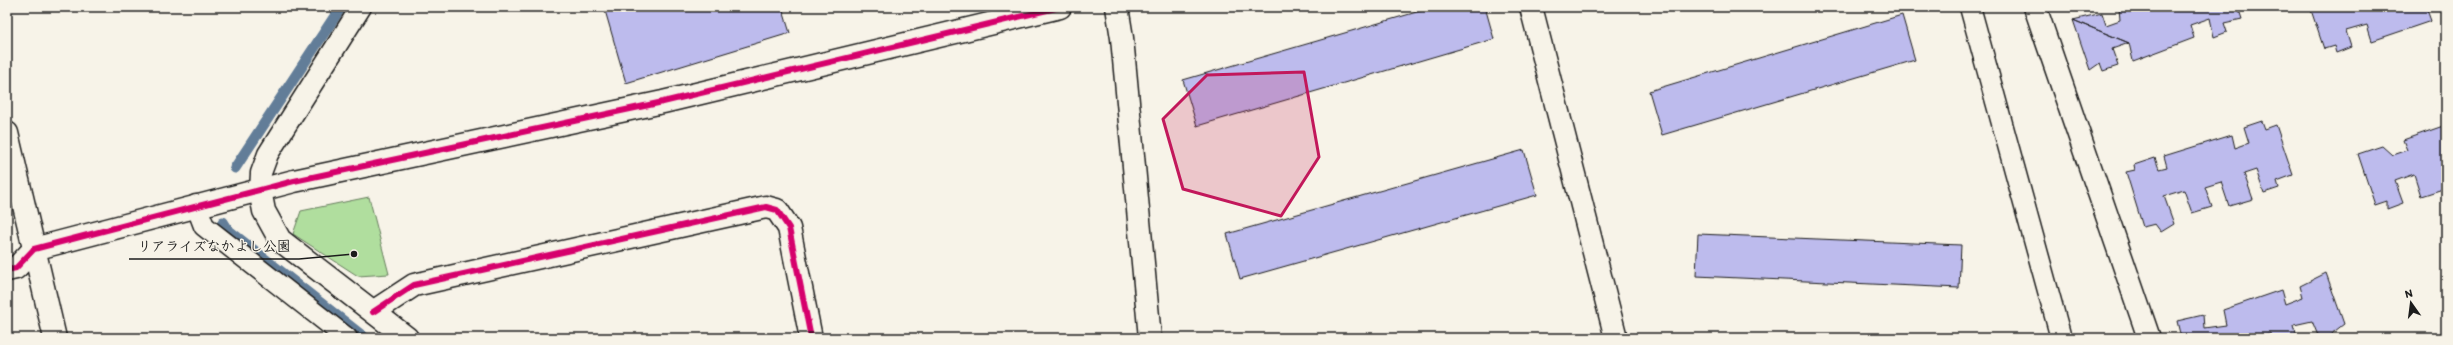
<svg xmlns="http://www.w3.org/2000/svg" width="2453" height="345" font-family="Itim,'Klee One',sans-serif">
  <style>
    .green { fill: #b0de9e; stroke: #667d5d }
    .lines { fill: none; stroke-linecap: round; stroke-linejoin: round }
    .stream { stroke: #627d98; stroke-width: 11 }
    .building { fill: #bdbbed; stroke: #1c1c1c }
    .lane-casing { stroke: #1c1c1c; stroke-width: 23 }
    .street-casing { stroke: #1c1c1c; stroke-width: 25 }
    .secondary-casing { stroke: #1c1c1c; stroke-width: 25 }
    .lane { stroke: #f7f3e8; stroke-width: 20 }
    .street { stroke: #f7f3e8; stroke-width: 22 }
    .secondary { stroke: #f7f3e8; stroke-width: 22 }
    .cycleway-casing { stroke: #f7f3e8; stroke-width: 8 }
    .cycleway { stroke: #d6006c; stroke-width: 6 }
    .marked { fill: #c2185b; fill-opacity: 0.2; stroke: #c2185b; stroke-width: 3; stroke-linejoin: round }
    .leader { fill: none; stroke: #1c1c1c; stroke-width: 1.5 }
    .callout-dot { fill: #1c1c1c; stroke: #f7f3e8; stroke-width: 1.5 }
    .callout-label { font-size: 14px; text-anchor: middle; font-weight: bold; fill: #1c1c1c; stroke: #f7f3e8; stroke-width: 3; stroke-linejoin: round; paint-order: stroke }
  </style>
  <rect width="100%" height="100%" fill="#f7f3e8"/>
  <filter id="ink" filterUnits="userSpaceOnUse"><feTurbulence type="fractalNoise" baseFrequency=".025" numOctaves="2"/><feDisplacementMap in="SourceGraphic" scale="8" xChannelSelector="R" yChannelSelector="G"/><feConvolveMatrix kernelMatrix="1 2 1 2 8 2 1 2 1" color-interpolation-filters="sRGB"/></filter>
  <g filter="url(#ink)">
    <path class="green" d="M369 197 389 274 358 276 293 234 301 211Z"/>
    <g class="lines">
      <path class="stream" d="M235 168 341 7
        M223 222 228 230 365 338"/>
    </g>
    <path class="building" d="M604 7H782L790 33 626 83Z
      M1434 7H1485L1494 39 1197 126 1183 80Z
      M2122 7H2238L2242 19 2224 23 2227 32 2214 37 2210 18 2190 25 2194 38 2133 61 2129 43 2073 20 2102 13 2106 25 2120 20 2119 8Z
      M2310 7H2426L2431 21 2372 41 2367 25 2346 31 2351 47 2336 53 2334 46 2324 49Z
      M1902 15 1915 60 1662 135 1649 91Z
      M2073 20 2129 43 2112 49 2118 66 2103 71 2100 63 2090 70Z
      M2262 121 2265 129 2276 125 2293 175 2277 181 2279 188 2264 193 2256 170 2244 174 2253 199 2229 206 2221 182 2205 187 2212 207 2192 213 2184 190 2164 196 2174 224 2161 232 2155 224 2143 227 2126 172 2135 170 2134 165 2155 158 2159 169 2167 167 2164 156 2232 135 2235 148 2249 143 2244 127Z
      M2446 125V188L2421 196 2414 174 2395 181 2403 203 2387 209V201L2375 205 2358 154 2382 146 2392 155 2407 150 2403 140Z
      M1524 150 1537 195 1240 279 1227 234Z
      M1698 234 1961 245 1959 288 1696 276Z
      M2326 273 2344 324 2326 338H2319L2312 321 2294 325 2297 338H2272L2271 334 2261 336V338H2181L2177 321 2203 315 2204 328 2226 325 2223 310 2281 290 2285 304 2303 297 2300 286Z"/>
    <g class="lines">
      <defs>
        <path id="lane" d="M1970 7 2061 338
          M260 190 261 173 268 154 361 7
          M196 205 204 226 347 338"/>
        <path id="street" d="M1531 7 1616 338
          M2035 7 2149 338
          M260 190 264 211 280 240 407 338
          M7 270 16 268 34 249
          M373 312 414 285 766 207 777 210 789 228 811 338"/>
        <path id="secondary" d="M1117 7 1122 38 1150 338
          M7 133 55 338
          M34 249 294 181 663 102 1060 7"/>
      </defs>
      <use href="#lane" class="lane-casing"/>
      <use href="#street" class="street-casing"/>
      <use href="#secondary" class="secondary-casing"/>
      <use href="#lane" class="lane"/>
      <use href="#street" class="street"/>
      <use href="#secondary" class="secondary"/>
      <defs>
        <path id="cycleway" d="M7 270 16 268 34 249 294 181 663 102 1060 7
          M373 312 414 285 766 207 777 210 789 228 811 338"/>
      </defs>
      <use href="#cycleway" class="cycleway-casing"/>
      <use href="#cycleway" class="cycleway"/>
    </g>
  </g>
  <path class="marked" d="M1304 72 1319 157 1281 216 1183 189 1163 119 1207 75Z"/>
  <path class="leader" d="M354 254L299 259H129"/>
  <circle class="callout-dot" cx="354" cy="254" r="4"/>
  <g class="callout-label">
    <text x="214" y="251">リアライズなかよし公園</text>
  </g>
  <rect width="2453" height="345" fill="none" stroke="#f7f3e8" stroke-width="24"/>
  <rect x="12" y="12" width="2429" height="321" fill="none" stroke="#1c1c1c" stroke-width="1.5" filter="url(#ink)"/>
  <g transform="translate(2411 303) rotate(346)" stroke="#f7f3e8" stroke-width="3" paint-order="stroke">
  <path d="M0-3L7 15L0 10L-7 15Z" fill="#1c1c1c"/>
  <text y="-6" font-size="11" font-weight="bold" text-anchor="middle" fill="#1c1c1c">N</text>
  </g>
</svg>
